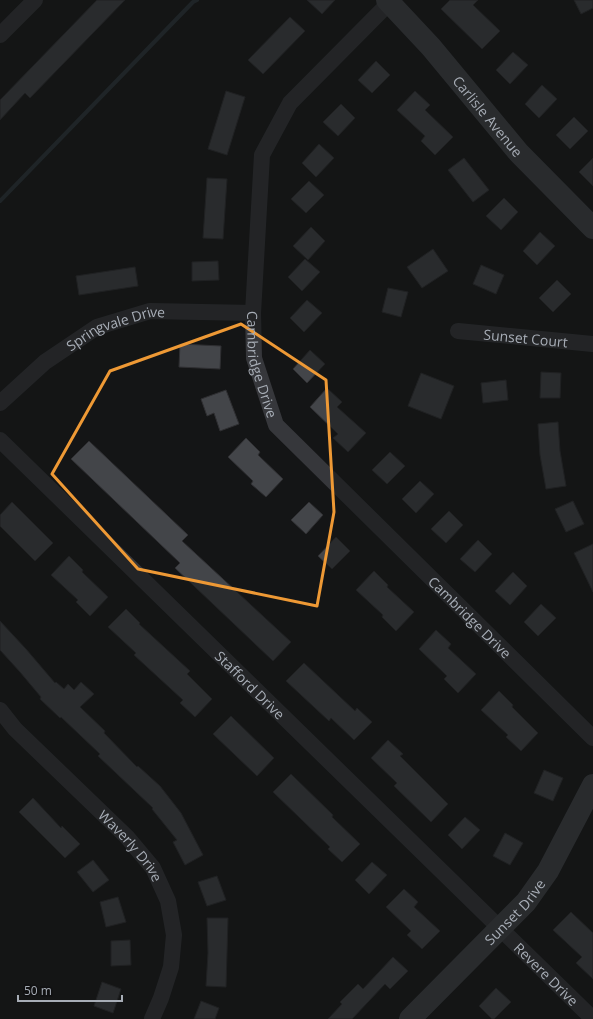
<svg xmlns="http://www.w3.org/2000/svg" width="593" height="1019" font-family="'Open Sans',sans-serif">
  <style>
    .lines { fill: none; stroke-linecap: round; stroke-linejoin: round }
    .stream { stroke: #2d373c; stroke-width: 4 }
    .building { fill: #434549; stroke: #2f2f32 }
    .street { stroke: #36373b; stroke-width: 16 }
    .secondary { stroke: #44464b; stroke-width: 22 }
    .marked { fill: none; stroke: #ee9935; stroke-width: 3; stroke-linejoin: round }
    .labels { text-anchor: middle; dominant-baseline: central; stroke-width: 3; stroke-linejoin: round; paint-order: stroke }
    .street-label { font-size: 14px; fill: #a7adb6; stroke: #101011 }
  </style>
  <rect width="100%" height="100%" fill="#141516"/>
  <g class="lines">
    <path class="stream" d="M0 201 193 2 197 0"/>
  </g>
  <path class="building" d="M97 0H125L30 98 25 93 0 120V100Z
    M307 0H335L322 14Z
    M450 0H478L473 5 500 31 482 49 441 9Z
    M574 0H593V8L581 14Z
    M290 17 305 31 263 74 248 60Z
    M513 52 528 65 510 84 496 70Z
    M376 61 390 75 372 93 358 80Z
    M542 85 557 99 539 118 525 104Z
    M226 91 245 97 227 155 208 149Z
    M415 91 430 105 425 110 453 137 435 155 421 141 425 136 397 110Z
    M341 104 355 118 338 136 323 122Z
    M574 117 588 131 570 149 556 135Z
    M319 144 334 158 316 177 302 163Z
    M464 158 489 190 473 202 448 170Z
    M593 158V186L579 172Z
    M207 178 227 179 223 239 203 238Z
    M309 181 324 195 306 213 291 199Z
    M504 198 518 212 501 230 486 216Z
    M311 227 325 241 308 260 293 246Z
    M540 232 555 246 537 265 523 251Z
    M433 249 448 271 422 288 407 267Z
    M305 259 320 272 302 291 288 277Z
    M218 261 219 280 192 281V262Z
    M481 265 504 275 496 294 473 284Z
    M135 267 138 286 79 295 76 276Z
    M557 280 571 294 553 312 539 298Z
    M388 288 408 292 401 317 382 312Z
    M307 300 322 313 304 332 290 318Z
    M180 344 221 346 220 369 179 367Z
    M310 350 325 364 307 383 293 369Z
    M541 372 561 373 560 398H540Z
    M421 373 454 386 441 419 408 406Z
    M506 380 508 400 483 403 481 383Z
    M327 388 342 402 337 407 366 433 348 452 333 438 338 434 310 407Z
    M226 390 239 424 220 431 214 413 207 416 201 399Z
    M558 422 560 451 566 486 546 489 540 455 538 424Z
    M246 438 260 452 258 455 283 479 266 497 251 484 253 481 228 457Z
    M89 441 188 535 182 541 291 642 273 661 175 568 180 563 71 459Z
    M390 452 405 466 387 484 372 470Z
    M420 481 434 494 416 513 402 499Z
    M573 501 584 524 566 532 555 509Z
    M12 502 53 543 35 561 0 526V515Z
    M309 502 323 515 306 534 291 520Z
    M449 511 463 525 446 543 431 529Z
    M336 537 350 551 332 569 318 556Z
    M478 540 492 554 475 572 460 559Z
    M593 544V592L574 553Z
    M69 556 83 570 82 572 108 597 90 616 76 602 78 600 51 575Z
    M374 571 388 585 387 587 414 612 396 631 382 617 383 615 356 590Z
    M513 572 527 586 510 605 495 591Z
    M541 604 556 618 538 636 524 622Z
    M126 609 140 623 139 624 190 671 187 674 212 699 195 717 180 703 183 700 134 655 136 653 108 627Z
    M0 621 26 649 55 683 56 682 64 689 68 684 74 690 81 682 94 694 80 707 105 731 104 733 137 767 138 766 160 786 181 813 203 855 185 865 173 842 177 840 152 809 153 808 98 756 100 754 61 717 60 718 40 699 41 697 20 672 0 650Z
    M436 630 451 644 448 648 476 674 458 693 444 679 447 676 419 649Z
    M304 663 355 711 357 708 372 722 354 740 331 718 329 721 286 681Z
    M499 691 513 705 512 707 538 733 521 751 506 737 508 735 481 710Z
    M231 716 274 758 257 776 213 734Z
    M388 740 403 754 400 756 448 804 431 822 394 786 397 783 371 758Z
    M544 770 563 778 553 801 534 793Z
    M291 774 333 815 332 817 360 844 342 862 328 849 330 847 273 792Z
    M33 798 61 828 62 826 80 844 65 858 19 812Z
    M465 817 480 830 462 849 448 835Z
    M505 833 523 843 510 865 493 856Z
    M93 860 109 880 93 892 77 872Z
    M372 862 387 875 369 894 355 880Z
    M217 876 226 900 207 906 198 882Z
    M404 889 418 902 414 907 440 931 422 949 407 935 411 931 386 907Z
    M118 897 126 922 106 927 100 902Z
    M571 912 593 933V979L576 963 582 957 553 930Z
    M207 918H228L226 987 206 986 208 953Z
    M130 940 131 965 111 966V941Z
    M393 957 408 971 390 989 385 984 352 1019H328L342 1004 340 1002 358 984 363 989Z
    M102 982 121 989 113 1013 94 1006Z
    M496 988 511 1002 494 1019H492L479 1006Z
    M201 1001 219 1008 215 1019H194Z"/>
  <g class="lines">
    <g class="street">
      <path id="s1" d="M390 2 290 103 262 155 253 313 254 358 276 425 593 738"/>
      <path d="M0 35 35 0"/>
      <path id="s2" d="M458 331 593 344"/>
      <path id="s3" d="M0 403 45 362 97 327 150 311 253 313"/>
      <path id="s4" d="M0 440 593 1019"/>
      <path id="s5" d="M0 710 15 729 127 837 153 868 168 901 174 935 171 967 161 998 152 1019"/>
    </g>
    <g class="secondary">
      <path id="s6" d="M387 0 431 47 519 153 593 228"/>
      <path id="s7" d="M410 1019 526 902 548 871 593 785"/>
    </g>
  </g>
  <path d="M0 0H593V1019H0ZM241 324 326 380 334 512 317 606 138 569 52 474 110 371Z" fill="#141516" fill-opacity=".55" fill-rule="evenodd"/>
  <path class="marked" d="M241 324 326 380 334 512 317 606 138 569 52 474 110 371Z"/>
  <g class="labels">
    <g class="street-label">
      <text stroke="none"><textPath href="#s6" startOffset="154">Carlisle Avenue</textPath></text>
      <text stroke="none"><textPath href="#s3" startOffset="141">Springvale Drive</textPath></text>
      <text stroke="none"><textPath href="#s2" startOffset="68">Sunset Court</textPath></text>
      <text stroke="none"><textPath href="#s1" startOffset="412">Cambridge Drive</textPath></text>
      <text stroke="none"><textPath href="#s1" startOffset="748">Cambridge Drive</textPath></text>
      <text stroke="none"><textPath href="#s4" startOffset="350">Stafford Drive</textPath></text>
      <text stroke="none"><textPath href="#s5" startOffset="189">Waverly Drive</textPath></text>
      <text stroke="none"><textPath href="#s7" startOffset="150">Sunset Drive</textPath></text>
      <text stroke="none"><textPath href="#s4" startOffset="764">Revere Drive</textPath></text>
    </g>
  </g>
  <path d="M18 995v6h104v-6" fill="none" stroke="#a7adb6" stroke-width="2"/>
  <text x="24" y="995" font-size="12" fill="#a7adb6" stroke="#101011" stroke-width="3" paint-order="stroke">50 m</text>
</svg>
